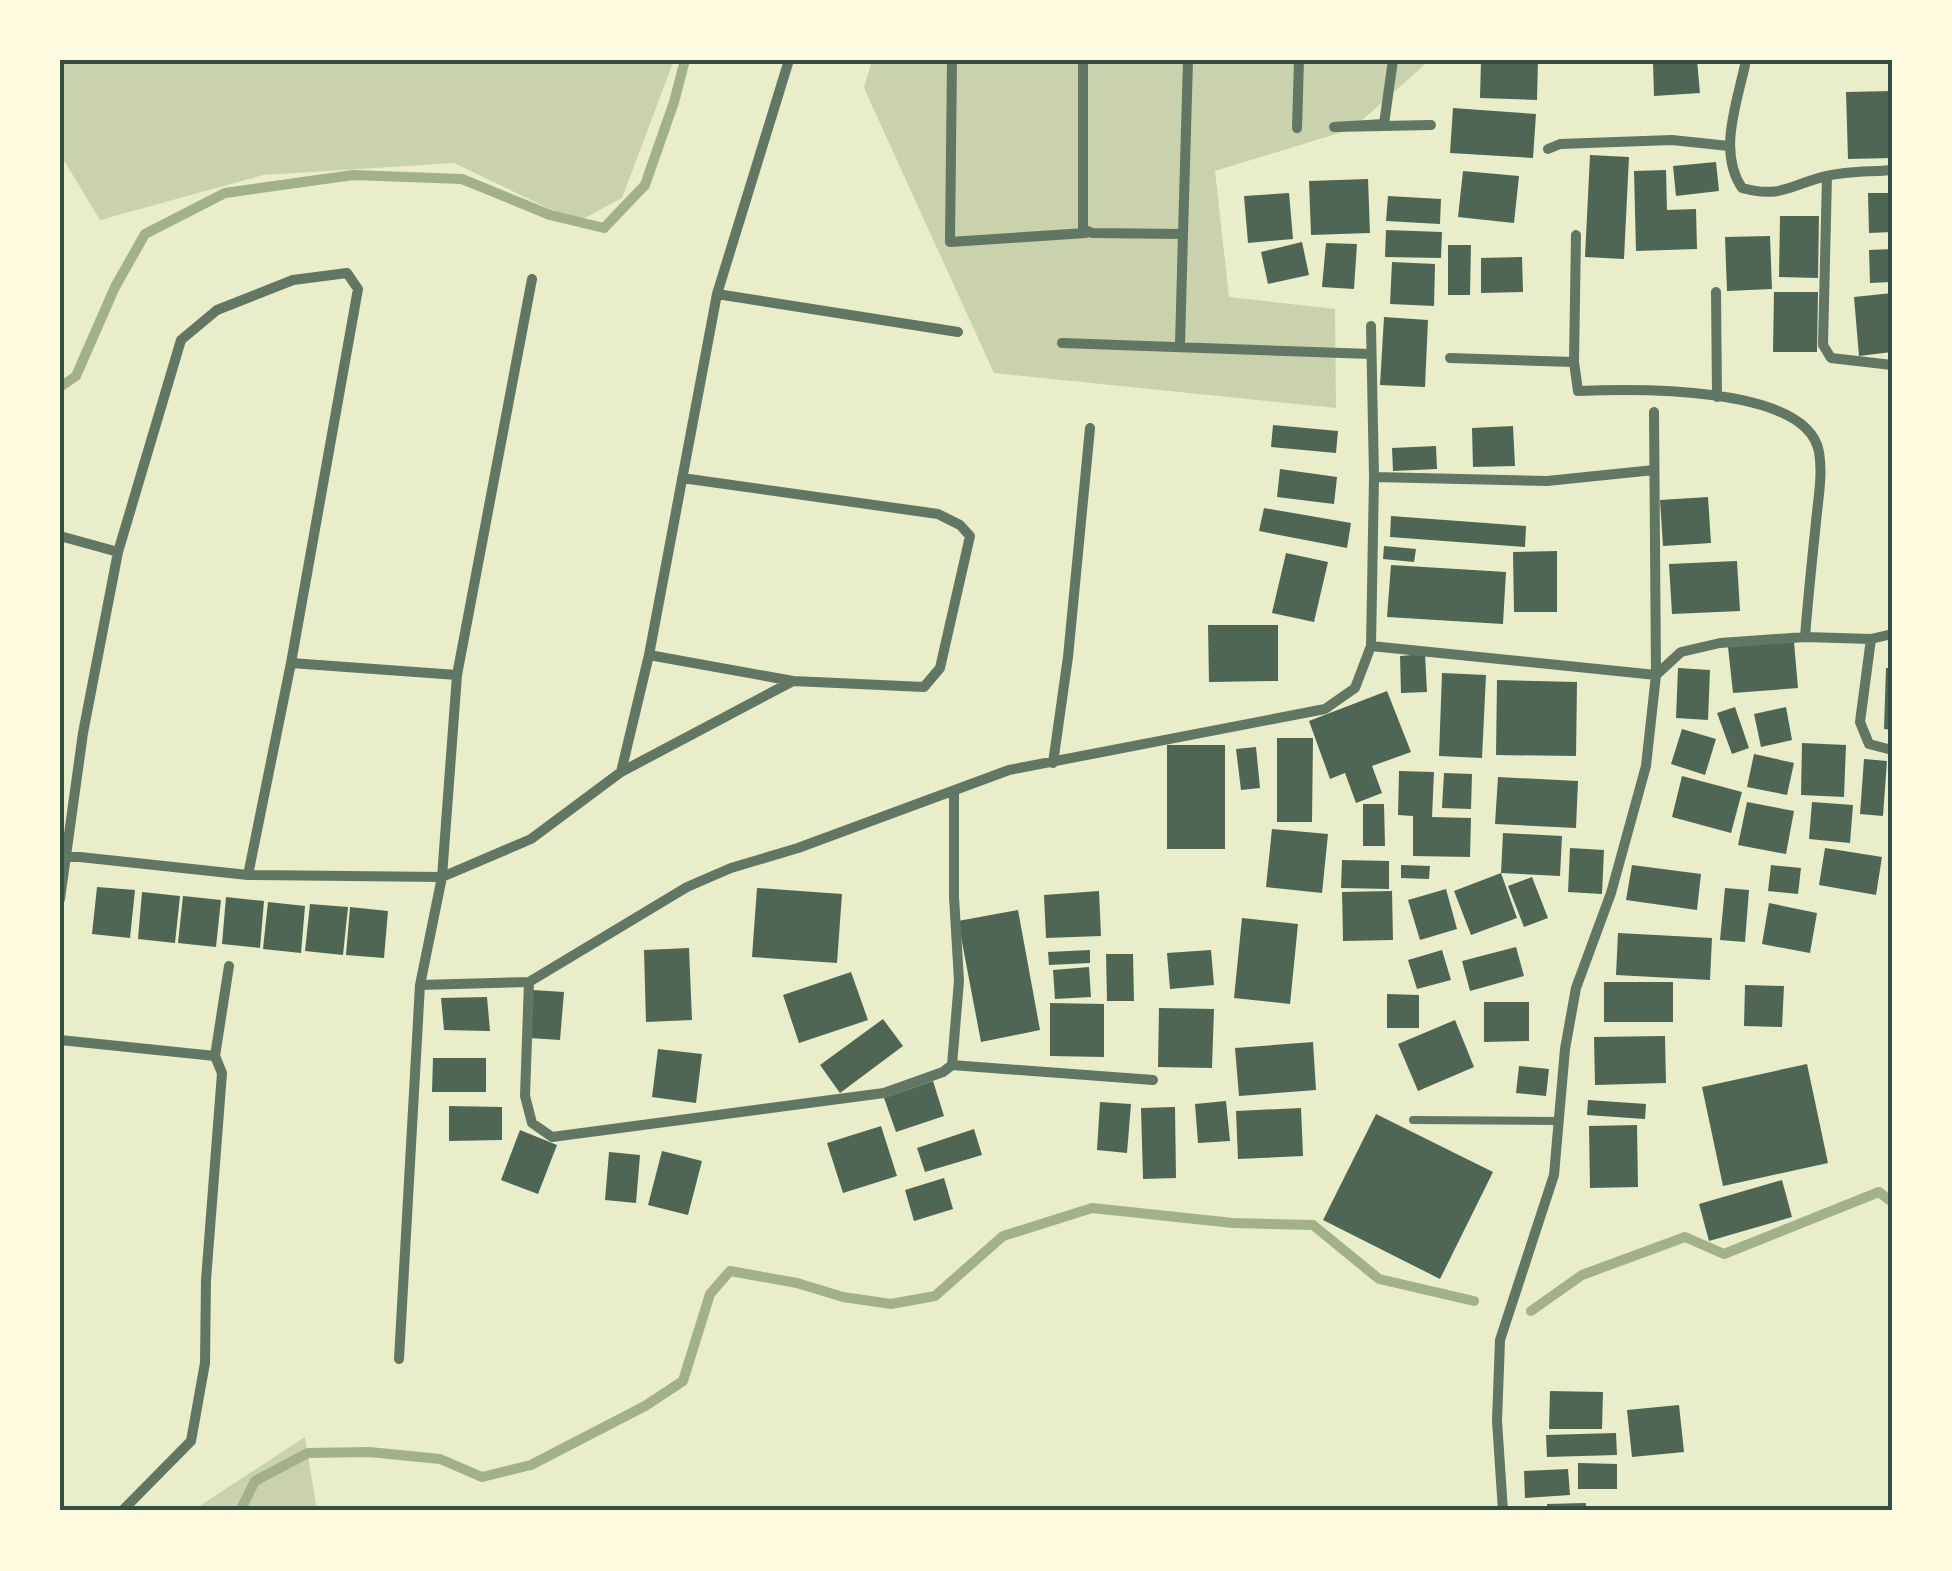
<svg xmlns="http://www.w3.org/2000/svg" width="1952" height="1571" font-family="'Roboto Condensed',sans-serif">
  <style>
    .green { fill: #cad2ad }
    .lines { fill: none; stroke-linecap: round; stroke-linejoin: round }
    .stream { stroke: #a3b18a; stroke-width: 10 }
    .building { fill: #4f6655 }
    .service { stroke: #617663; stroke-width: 8 }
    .minor { stroke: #617663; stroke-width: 10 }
    .neatline { fill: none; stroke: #344e41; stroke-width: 4 }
  </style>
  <rect width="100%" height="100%" fill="#e9edc9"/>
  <path class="green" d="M60 60H674L622 198 577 222 454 163 263 175 100 220 60 154Z
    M872 60H1430L1352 129 1215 171 1229 297 1335 309 1336 408 994 373 864 88Z
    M305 1437 317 1511H192Z"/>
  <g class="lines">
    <path class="stream" d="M60 387 76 376 115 287 145 234 225 193 353 175 462 179 550 215 604 228 645 185 674 102 685 60
      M1531 1311 1582 1275 1685 1237 1724 1254 1879 1192 1892 1202
      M240 1511 255 1481 308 1453 369 1452 440 1459 482 1477 531 1465 645 1406 683 1381 710 1294 730 1271 797 1283 843 1297 891 1304 935 1296 1003 1236 1092 1208 1233 1223 1313 1225 1379 1279 1474 1301"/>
  </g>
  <path class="building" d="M1481 60H1538L1537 100 1480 98Z
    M1697 60 1700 93 1654 96 1653 63Z
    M1892 91V158L1848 159 1846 92Z
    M1453 108 1536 114 1533 158 1450 153Z
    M1590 155 1629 157 1624 259 1585 257Z
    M1716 162 1719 191 1676 196 1673 166Z
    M1666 170 1667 210 1696 209 1697 249 1636 251 1634 171Z
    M1463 171 1519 176 1514 223 1458 217Z
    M1368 179 1370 233 1311 235 1309 181Z
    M1289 193 1293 239 1248 243 1244 196Z
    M1868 193H1892V232L1869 233Z
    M1388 196 1441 199 1440 224 1386 221Z
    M1780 216H1819L1818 278 1779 277Z
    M1386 230 1442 232 1441 258 1385 257Z
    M1770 236 1772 289 1727 291 1725 237Z
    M1302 242 1309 275 1268 284 1261 252Z
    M1326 243 1357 244 1354 289 1322 287Z
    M1448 245H1471L1470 295H1448Z
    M1892 249V282L1870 283 1869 250Z
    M1522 257 1523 292 1481 293V258Z
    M1392 262 1435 264 1434 306 1390 304Z
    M1774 292H1818L1817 352H1773Z
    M1892 293V352L1859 356 1854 297Z
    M1384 317 1428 320 1425 387 1380 385Z
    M1273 425 1338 431 1336 453 1271 447Z
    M1513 426 1515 466 1473 467 1472 428Z
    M1436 446 1437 469 1393 471 1392 448Z
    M1280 469 1337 477 1334 504 1277 497Z
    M1708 497 1711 543 1663 546 1660 500Z
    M1264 508 1351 523 1347 548 1259 531Z
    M1391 516 1526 526 1525 547 1390 537Z
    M1384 546 1416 549 1414 562 1383 559Z
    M1557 551V612H1514L1513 552Z
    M1286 553 1328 562 1314 622 1272 613Z
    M1737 561 1740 611 1672 614 1669 564Z
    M1391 565 1506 572 1503 624 1387 617Z
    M1208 625H1278V681L1209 682Z
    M1794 642 1798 688 1733 693 1728 647Z
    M1425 654 1427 692 1401 693 1400 656Z
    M1678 668 1710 670 1708 720 1676 718Z
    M1886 668H1892V730L1884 729Z
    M1442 673 1486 675 1482 758 1439 756Z
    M1497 680 1577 682 1576 756 1496 755Z
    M1387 691 1411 752 1372 766 1382 793 1356 803 1345 773 1330 779 1309 721Z
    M1735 707 1749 748 1732 754 1717 713Z
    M1786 707 1792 740 1761 747 1754 714Z
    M1682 729 1716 739 1705 775 1671 764Z
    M1277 738H1313L1312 822H1277Z
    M1802 743 1846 745 1844 797 1801 795Z
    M1167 745H1225V849H1167Z
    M1256 747 1260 788 1241 790 1236 749Z
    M1754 754 1794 763 1787 795 1747 787Z
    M1864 759 1887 761 1883 816 1860 814Z
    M1399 771 1434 772 1432 817 1471 818 1470 857 1413 856V816L1398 815Z
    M1444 773 1472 774 1471 809 1442 808Z
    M1682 776 1742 792 1731 833 1672 817Z
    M1498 777 1578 781 1576 828 1495 824Z
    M1747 802 1794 811 1786 854 1738 845Z
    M1812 802 1853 805 1850 843 1809 839Z
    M1363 804H1384L1385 846H1363Z
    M1272 829 1328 834 1322 893 1266 887Z
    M1503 833 1562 836 1560 876 1501 873 1517 918 1471 935 1454 891 1501 873Z
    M1570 848 1604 850 1602 894 1568 892Z
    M1825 848 1882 857 1876 895 1819 885Z
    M1342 860 1389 861V889L1341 888Z
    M1401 865 1430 866 1429 879 1401 878Z
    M1632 865 1701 874 1697 910 1626 900Z
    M1771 865 1801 868 1798 894 1768 891Z
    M1532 877 1548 918 1524 927 1508 886Z
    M97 887 135 890 130 938 92 934Z
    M757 888 842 894 837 963 752 957Z
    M1725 888 1749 890 1745 942 1720 940Z
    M1446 889 1457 929 1420 940 1408 900Z
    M1099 891 1101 936 1046 938 1044 895Z
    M1392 891 1393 940 1343 941 1342 892Z
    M142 892 180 896 175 943 138 939Z
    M183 896 221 900 216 947 178 943Z
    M226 897 264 901 260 948 222 944Z
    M268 902 305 906 301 953 263 949Z
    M1769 903 1817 913 1810 953 1762 944Z
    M310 904 348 907 343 955 305 951Z
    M350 907 388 911 384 958 346 955Z
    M1018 910 1040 1030 981 1042 958 921Z
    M1242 918 1298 924 1290 1004 1234 998Z
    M1618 933 1712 938 1710 980 1616 975Z
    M1516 947 1524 976 1470 991 1462 961Z
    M689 948 692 1020 646 1022 644 950Z
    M1090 950V963L1049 965 1048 952Z
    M1211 950 1214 985 1170 989 1167 953Z
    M1442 950 1451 980 1417 989 1408 960Z
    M1106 954H1133L1134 1001H1107Z
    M1089 967 1091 997 1055 999 1053 970Z
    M851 972 868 1020 799 1043 783 995Z
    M1604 982H1673V1022H1604Z
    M1745 985 1784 986 1782 1027 1744 1026Z
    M533 990 564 992 560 1040 529 1038Z
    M1387 994 1419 995V1028H1387Z
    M487 997 490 1031 444 1030 441 998Z
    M1484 1002H1529V1041L1484 1042Z
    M1050 1003 1104 1004V1057L1050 1056Z
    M1159 1008 1214 1009 1212 1068 1158 1067Z
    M883 1019 903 1046 840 1093 820 1065Z
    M1455 1020 1474 1067 1418 1091 1398 1044Z
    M1665 1036 1666 1083 1595 1085 1594 1037Z
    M1313 1042 1316 1090 1239 1096 1235 1048Z
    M658 1049 702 1054 696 1103 652 1097Z
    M433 1058H486V1092H432Z
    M1807 1064 1828 1163 1723 1186 1702 1087Z
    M1519 1066 1549 1069 1546 1096 1516 1093Z
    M933 1081 944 1116 896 1132 884 1098Z
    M1588 1100 1646 1104 1645 1119 1587 1115Z
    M1226 1101 1230 1141 1198 1143 1195 1104Z
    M1100 1102 1131 1104 1127 1153 1097 1150Z
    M449 1106 502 1107V1140L449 1141Z
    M1175 1107 1176 1178 1143 1179 1141 1108Z
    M1301 1108 1303 1156 1238 1159 1236 1111Z
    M1376 1114 1493 1172 1440 1279 1323 1220Z
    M1637 1125 1638 1187 1590 1188 1589 1126Z
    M881 1126 897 1176 843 1193 827 1143Z
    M974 1129 982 1155 925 1172 917 1148Z
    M520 1130 557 1145 538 1194 501 1180Z
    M662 1151 702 1161 688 1215 648 1205Z
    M609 1152 640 1155 636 1203 605 1200Z
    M944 1178 953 1209 914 1221 905 1190Z
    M1782 1180 1792 1217 1709 1241 1699 1204Z
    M1550 1391 1603 1392 1602 1429H1549Z
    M1679 1405 1684 1452 1632 1457 1627 1410Z
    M1616 1433 1617 1455 1547 1457 1546 1435Z
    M1578 1463 1617 1464V1489H1578Z
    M1568 1469 1570 1495 1525 1498 1524 1471Z
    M1586 1503V1511H1547V1504Z"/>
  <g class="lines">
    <path class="service" d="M1413 1120 1558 1121"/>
    <path class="minor" d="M952 60 950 242 1086 233
      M1083 60V229L1092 233 1183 234 1180 345
      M1393 60 1384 124 1334 127 1431 125
      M1746 60C1738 101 1717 151 1742 188 1782 199 1791 184 1827 176 1848 171 1871 172 1892 170
      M1297 128 1299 60
      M1548 149 1560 144 1672 140 1729 146
      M1827 176 1823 345 1831 358 1892 365
      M1183 234 1188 60
      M1576 235 1574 362 1578 391C1630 389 1807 384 1819 452 1823 475 1818 499 1816 522 1812 560 1808 599 1805 637
      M1716 292 1717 397
      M717 294 958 332
      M1062 343 1371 354
      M1450 358 1574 362
      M1374 477 1547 481 1654 470
      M682 478 938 514 960 525 970 536 940 668 924 687 793 681
      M60 536 118 552
      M1871 639 1860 722 1869 744 1892 750
      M1371 646 1374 477 1371 326
      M291 663 457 675
      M1053 763 1068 657 1090 428
      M621 772 793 681 649 655
      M61 855 248 875 442 877 531 839 621 772 649 655 717 294 789 60
      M60 899 83 733 118 552 181 340 217 310 293 280 347 273 358 289 291 663 248 875
      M529 982 525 1096 532 1123 552 1137 884 1093 943 1072 952 1065 1153 1080
      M420 985 529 982 687 887 731 868 798 848 1009 770 1325 709 1355 688 1371 646 1656 675 1681 652 1720 643 1805 637 1871 639 1892 634
      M60 1040 215 1056
      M952 1065 959 981 954 897V791
      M399 1359 420 985 442 877 457 675 532 279
      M122 1511 191 1441 205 1363 206 1280 222 1073 215 1056 229 966
      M1503 1511 1497 1421 1500 1340 1554 1175 1565 1049 1576 988 1611 893 1646 766 1656 675 1654 412"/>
  </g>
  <rect width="1952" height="1571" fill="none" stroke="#fefae0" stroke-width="125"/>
  <rect x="62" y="62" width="1828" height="1446" class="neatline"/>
</svg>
